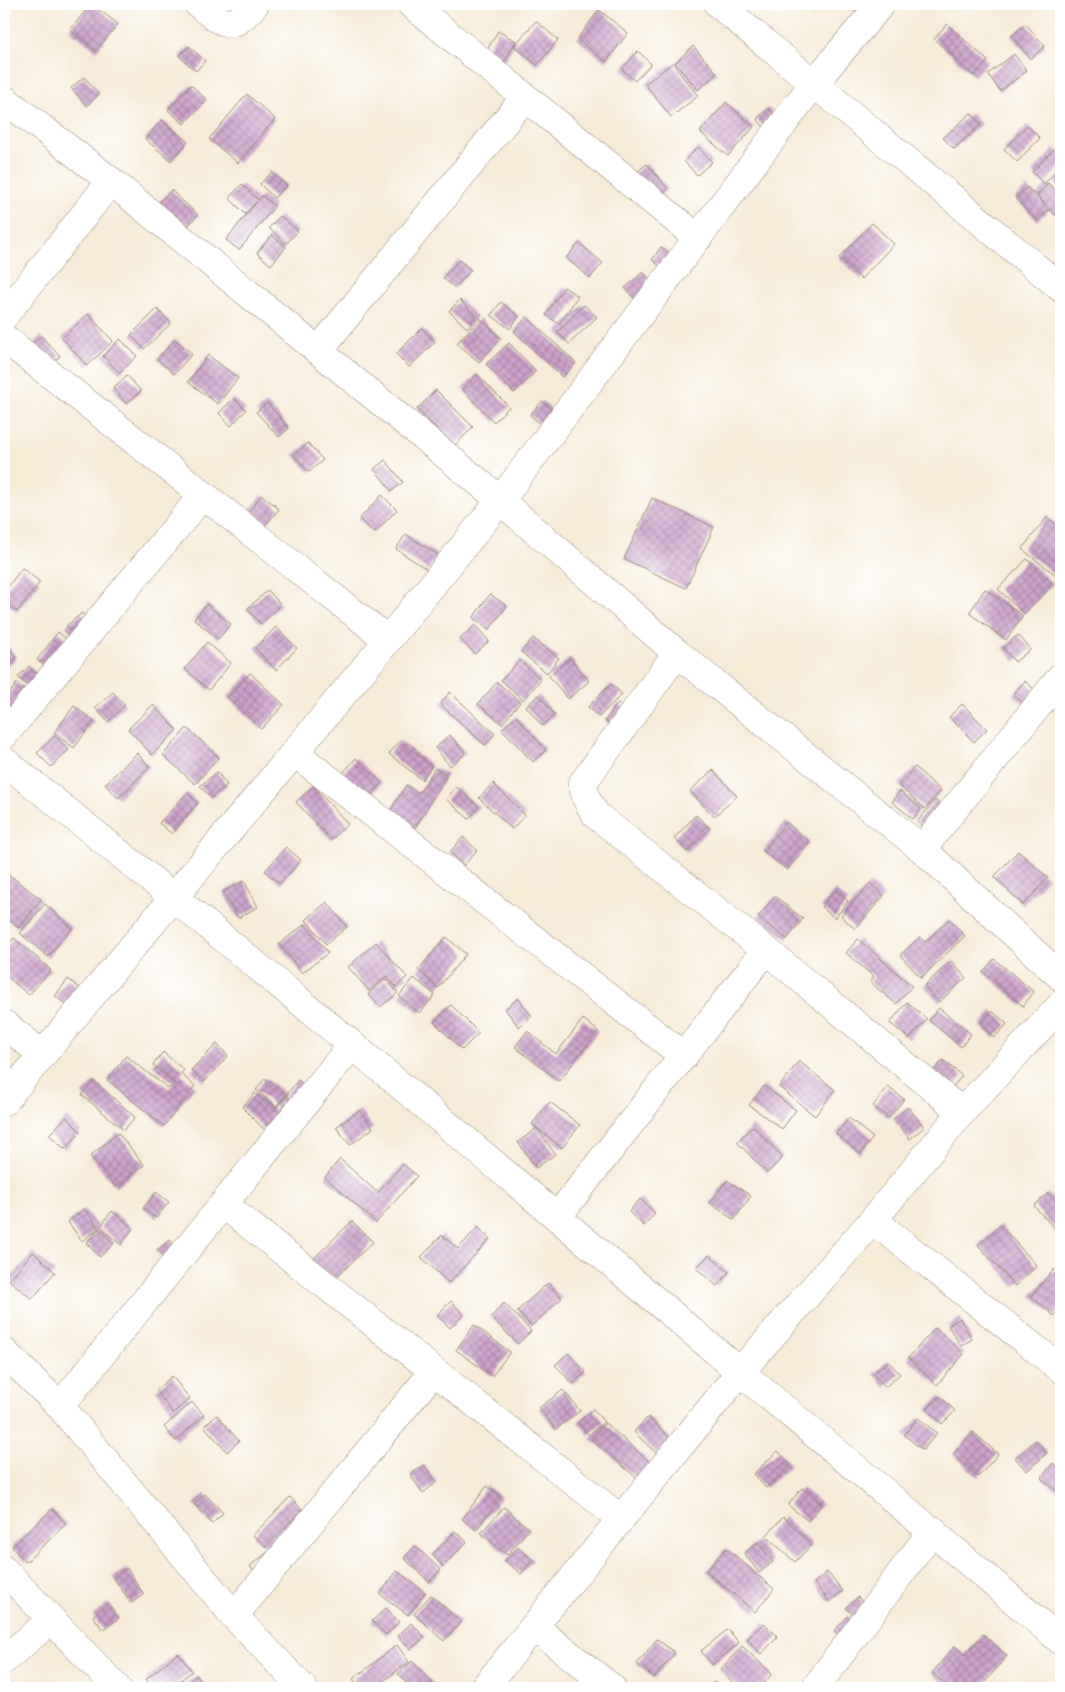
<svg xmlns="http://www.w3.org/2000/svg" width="1065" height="1692" font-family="'Shantell Sans',sans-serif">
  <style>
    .building { fill: url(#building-cross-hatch) }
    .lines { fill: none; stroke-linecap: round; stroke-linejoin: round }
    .street-casing { stroke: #988a7a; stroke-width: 29 }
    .street { stroke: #fff; stroke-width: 28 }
  </style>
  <defs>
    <pattern id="building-cross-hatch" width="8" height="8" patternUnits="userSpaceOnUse" patternTransform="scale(1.25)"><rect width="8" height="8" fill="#cca2cc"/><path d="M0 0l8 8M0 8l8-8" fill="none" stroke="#a784a5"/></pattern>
  </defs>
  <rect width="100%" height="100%" fill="#fff"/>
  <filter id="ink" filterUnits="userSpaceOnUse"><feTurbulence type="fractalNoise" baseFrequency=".02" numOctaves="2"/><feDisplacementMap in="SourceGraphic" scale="10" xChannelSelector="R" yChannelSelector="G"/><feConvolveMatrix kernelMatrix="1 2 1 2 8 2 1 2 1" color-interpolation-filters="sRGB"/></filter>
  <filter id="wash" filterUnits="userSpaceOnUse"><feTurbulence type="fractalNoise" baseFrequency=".0096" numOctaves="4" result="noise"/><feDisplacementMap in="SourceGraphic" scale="20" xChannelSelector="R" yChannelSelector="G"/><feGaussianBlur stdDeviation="1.12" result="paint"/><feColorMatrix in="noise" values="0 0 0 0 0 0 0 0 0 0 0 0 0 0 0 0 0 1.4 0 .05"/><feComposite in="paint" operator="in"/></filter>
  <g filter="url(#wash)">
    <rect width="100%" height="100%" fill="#f6ebd7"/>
    <g id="blocks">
      <path class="building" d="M91 4 118 24 96 51 70 30Z
        M807 4H822L814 11Z
        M847 4H873L865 19Z
        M599 10 628 33 606 62 577 39Z
        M536 21 558 40 537 65 514 46Z
        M947 24 988 61 974 76 934 39Z
        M1026 24 1045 46 1031 59 1011 36Z
        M498 31 516 41 498 73 480 62Z
        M189 46 205 61 196 71 179 56Z
        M693 46 717 73 698 90 675 63Z
        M638 51 651 64 635 81 622 69Z
        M1014 54 1027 71 1000 91 988 74Z
        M672 63 698 96 671 117 645 84Z
        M84 77 99 94 87 106 71 88Z
        M191 85 207 100 184 124 168 110Z
        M247 94 275 119 238 163 209 139Z
        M726 102 754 127 728 156 700 132Z
        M768 108 785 126 773 137 757 119Z
        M971 113 981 124 954 149 943 138Z
        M162 120 188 142 171 161 145 139Z
        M1027 125 1040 138 1017 162 1004 149Z
        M698 147 712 162 697 175 684 161Z
        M1055 148 1061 154V166L1044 184 1032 172Z
        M4 149 10 153 4 163Z
        M647 164 668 189 654 201 633 175Z
        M272 172 287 186 274 198 260 184Z
        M1061 175V191L1054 180Z
        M1048 183 1061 196V209L1055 215 1050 209 1037 221 1015 198 1027 187 1045 205 1037 195Z
        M242 184 258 200 262 196 275 206 239 250 226 240 257 201 245 214 229 198Z
        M171 190 198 215 186 228 159 202Z
        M280 216 298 231 286 244 269 228Z
        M872 223 894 244 861 279 839 258Z
        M272 235 286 247 271 265 257 253Z
        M579 243 603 263 590 278 566 258Z
        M661 247 679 260 669 273 652 260Z
        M459 260 471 270 455 288 443 278Z
        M643 272 657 287 638 303 625 288Z
        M564 287 578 296 559 324 546 315Z
        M460 300 477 317 467 328 449 311Z
        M501 302 519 316 510 329 491 315Z
        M584 305 597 317 569 344 557 332Z
        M157 309 171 323 144 349 131 335Z
        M88 314 113 341 87 366 62 338Z
        M527 317 576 363 562 377 514 331Z
        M480 318 501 338 479 362 457 343Z
        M422 328 435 342 409 367 396 354Z
        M41 336 60 356 46 369 28 349Z
        M120 339 137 356 120 373 103 356Z
        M175 339 192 354 174 374 157 359Z
        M509 343 536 371 514 393 486 364Z
        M208 355 238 378 218 404 188 382Z
        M477 374 509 407 494 422 462 389Z
        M127 375 141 391 126 404 113 388Z
        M436 390 473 427 454 446 417 409Z
        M234 398 246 410 231 426 219 413Z
        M542 401 558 416 547 429 530 415Z
        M267 403 289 428 279 437 256 412Z
        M308 443 323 460 309 472 294 455Z
        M385 460 403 482 392 491 374 469Z
        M262 495 279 509 263 528 246 515Z
        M382 495 397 510 374 533 359 519Z
        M652 498 714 527 686 588 624 559Z
        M1047 517 1061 528V571L1057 576 1022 549Z
        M406 534 438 555 428 570 396 549Z
        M1027 559 1053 584 1024 614 998 589Z
        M22 568 40 582 17 612 4 602V592Z
        M985 589 1023 616 1006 640 969 613Z
        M268 590 281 605 261 624 247 609Z
        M490 594 507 606 489 630 473 618Z
        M207 604 231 624 218 639 194 619Z
        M82 613 95 628 79 642 66 626Z
        M475 625 489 641 475 654 460 639Z
        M276 627 297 648 276 670 255 648Z
        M58 632 75 646 54 673 37 660Z
        M1018 635 1031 649 1015 662 1003 648Z
        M533 638 559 658 547 673 521 652Z
        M207 642 231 663 209 690 185 669Z
        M6 644 17 658 4 669V646Z
        M570 658 589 681 568 699 549 676Z
        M520 660 541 680 523 700 501 680Z
        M29 666 48 685 37 696 18 677Z
        M250 673 284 705 261 729 227 697Z
        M1025 681 1046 700 1034 713 1013 694Z
        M497 682 520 702 502 724 478 704Z
        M17 683 35 696 4 737V701Z
        M611 684 622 694 599 717 588 707Z
        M113 692 125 705 108 722 95 708Z
        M450 692 495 734 485 745 440 704Z
        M539 695 555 715 542 726 526 706Z
        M618 703 633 715 619 732 605 721Z
        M962 704 987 729 974 742 949 717Z
        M153 705 177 730 152 755 128 729Z
        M74 706 94 721 74 748 54 733Z
        M516 716 546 750 533 762 502 729Z
        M187 728 219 757 195 784 163 755Z
        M450 735 466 753 450 766 435 748Z
        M55 736 69 750 51 767 37 753Z
        M400 741 432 766 422 780 389 754Z
        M137 753 150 767 118 798 105 784Z
        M356 758 382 783 369 797 343 773Z
        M915 767 941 791 925 809 898 785Z
        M435 768 447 775 415 828 389 813 406 785 419 793Z
        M713 770 737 796 714 817 690 791Z
        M217 772 227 785 211 798 200 786Z
        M493 783 525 815 512 829 479 798Z
        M313 786 348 824 331 840 296 802Z
        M456 787 479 807 469 819 446 799Z
        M900 791 921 809 913 819 892 802Z
        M187 793 198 803 172 834 159 823Z
        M935 800 953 816 935 837 917 822Z
        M696 815 710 828 687 852 674 838Z
        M786 822 810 842 787 870 763 851Z
        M463 837 477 850 464 865 450 852Z
        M286 847 301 860 280 884 265 871Z
        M1018 851 1048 878 1023 905 994 877Z
        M9 875 41 899 19 928 4 917V882Z
        M244 881 258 907 238 918 223 892Z
        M870 883 884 896 855 929 841 916Z
        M835 890 848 901 835 918 821 907Z
        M775 896 803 919 787 939 758 917Z
        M327 902 347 927 326 944 306 920Z
        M45 904 72 928 48 957 20 933Z
        M949 919 965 936 921 978 900 955 920 937 925 942Z
        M305 924 328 953 302 973 279 944Z
        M446 937 466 954 438 988 418 970Z
        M14 938 51 970 29 995 4 974V950Z
        M858 939 912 986 896 1004 870 982 874 977 846 953Z
        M376 942 407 977 396 987 386 976 369 991 348 967Z
        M994 959 1034 992 1023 1006 983 972Z
        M951 961 966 978 939 1002 924 986Z
        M414 978 435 995 420 1013 399 996Z
        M68 979 84 991 71 1008 55 996Z
        M386 979 398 993 380 1007 368 994Z
        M518 998 532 1016 519 1027 505 1009Z
        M907 1002 927 1019 909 1039 890 1023Z
        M451 1005 479 1033 462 1050 434 1022Z
        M939 1008 971 1034 961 1047 929 1020Z
        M992 1011 1007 1024 994 1038 980 1025Z
        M583 1019 598 1031 559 1081 515 1047 527 1031 556 1054Z
        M217 1044 228 1056 204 1082 191 1070Z
        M163 1052 184 1070 181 1074 195 1086 164 1126 107 1080 126 1056 169 1089 174 1083 153 1065Z
        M943 1060 962 1076 948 1092 929 1076Z
        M799 1061 835 1090 815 1116 779 1087Z
        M265 1078 286 1094 276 1107 256 1090Z
        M298 1080 317 1096 305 1110 286 1095Z
        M94 1081 135 1117 124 1130 82 1095Z
        M764 1086 796 1110 782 1129 749 1105Z
        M888 1087 904 1099 889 1118 873 1106Z
        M255 1093 274 1110 286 1097 300 1111 274 1139 242 1107Z
        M550 1102 580 1125 562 1148 537 1128 555 1154 536 1168 518 1142 537 1128 532 1124Z
        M908 1107 924 1127 910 1139 893 1119Z
        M360 1110 373 1128 350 1145 336 1127Z
        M66 1117 81 1132 65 1149 49 1135Z
        M849 1118 873 1138 860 1154 836 1134Z
        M753 1126 783 1157 767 1173 737 1142Z
        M118 1133 144 1165 116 1187 90 1156Z
        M340 1159 378 1193 403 1164 417 1176 376 1223 325 1177Z
        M727 1180 751 1196 734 1220 710 1203Z
        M156 1192 169 1202 156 1218 143 1208Z
        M1048 1193 1061 1207 1059 1233 1034 1206Z
        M640 1199 655 1213 644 1226 629 1212Z
        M84 1209 99 1228 82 1241 68 1222Z
        M112 1211 133 1228 121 1245 100 1227Z
        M352 1221 373 1242 330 1283 310 1262Z
        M1000 1225 1037 1266 1015 1286 978 1245Z
        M478 1227 490 1239 449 1283 421 1257 442 1235 458 1249Z
        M99 1229 114 1243 100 1257 86 1243Z
        M170 1240 186 1259 174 1269 157 1250Z
        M33 1252 55 1272 32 1299 9 1280Z
        M709 1255 729 1272 717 1286 696 1268Z
        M1054 1269 1061 1275V1307L1054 1316 1031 1296Z
        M548 1283 562 1298 531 1326 517 1311Z
        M451 1301 464 1315 450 1328 437 1315Z
        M504 1303 531 1331 518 1344 491 1317Z
        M960 1318 972 1339 961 1346 948 1326Z
        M474 1325 510 1352 492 1376 456 1350Z
        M935 1328 964 1354 937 1385 908 1358Z
        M568 1353 586 1372 573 1384 555 1365Z
        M888 1361 900 1374 885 1387 873 1374Z
        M172 1376 190 1399 173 1413 156 1390Z
        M563 1390 580 1411 556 1429 539 1408Z
        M940 1396 955 1411 942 1424 927 1409Z
        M192 1402 204 1415 176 1441 164 1427Z
        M593 1409 604 1422 589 1435 578 1422Z
        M217 1415 239 1441 227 1452 204 1426Z
        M648 1417 671 1439 657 1454 634 1432Z
        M918 1418 937 1433 923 1450 904 1435Z
        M605 1423 651 1463 638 1479 591 1439Z
        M973 1432 998 1454 978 1477 953 1454Z
        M1036 1440 1047 1453 1027 1471 1015 1458Z
        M778 1451 791 1465 766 1488 753 1474Z
        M1053 1463 1061 1470V1485L1056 1491 1041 1478Z
        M424 1465 437 1482 423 1493 410 1475Z
        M487 1486 501 1497 476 1530 462 1519Z
        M802 1488 822 1504 808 1521 788 1505Z
        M205 1494 223 1513 212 1524 194 1504Z
        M290 1497 302 1509 266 1547 253 1535Z
        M504 1507 529 1529 507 1555 481 1533Z
        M52 1509 66 1524 26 1562 12 1547Z
        M783 1517 812 1544 795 1562 766 1536Z
        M455 1531 467 1542 443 1566 432 1555Z
        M758 1542 773 1562 759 1573 744 1553Z
        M415 1546 441 1570 429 1582 404 1558Z
        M518 1547 533 1560 521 1574 505 1561Z
        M726 1548 774 1589 755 1612 706 1571Z
        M269 1551 280 1565 260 1579 250 1566Z
        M127 1568 144 1595 131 1603 113 1577Z
        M397 1571 425 1592 408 1615 380 1594Z
        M827 1572 843 1591 830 1602 814 1583Z
        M431 1595 461 1622 444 1641 414 1614Z
        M858 1597 874 1615 862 1625 846 1608Z
        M108 1603 119 1618 103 1630 93 1616Z
        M386 1608 399 1622 386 1635 372 1621Z
        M848 1616 865 1631 851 1646 834 1631Z
        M411 1623 425 1637 411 1649 398 1636Z
        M764 1623 778 1637 761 1654 747 1639Z
        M728 1629 739 1643 712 1665 701 1651Z
        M983 1634 1007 1656 980 1688H949L932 1673 955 1646 965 1655Z
        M657 1639 675 1653 654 1678 637 1664Z
        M397 1645 409 1662 374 1688H360L353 1679Z
        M742 1646 772 1674 760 1688H739L720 1670Z
        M178 1653 192 1671 171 1688H153L146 1679Z
        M412 1661 437 1688H411L398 1674Z
        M197 1675 207 1688H181Z
        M714 1682 720 1688H707Z"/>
    </g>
  </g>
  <g filter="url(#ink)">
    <use href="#blocks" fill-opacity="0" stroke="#988a7a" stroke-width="1"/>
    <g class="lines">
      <defs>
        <path id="street" d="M198 4C225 25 231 33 255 4
          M411 4 698 238
          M718 4 1061 288
          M4 99 111 181 487 489 677 653 922 849 1061 977
          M4 316 111 181
          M4 338 388 640
          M318 351 525 97
          M677 653 582 784 587 800 596 815 766 950 962 1112
          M4 735 203 495
          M295 753 684 1056
          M4 761C253 958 495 1165 738 1370 845 1460 955 1549 1061 1641
          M922 849 1061 677
          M4 1024 42 1054
          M4 1101 388 640 499 502 814 83 881 4
          M223 1204 621 1519
          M558 1216 766 950
          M873 1220 1061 1369
          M4 1352 60 1406 234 1616 303 1688
          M60 1406 352 1045
          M4 1570 117 1688
          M234 1616 434 1371
          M534 1627 612 1688
          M4 1660 51 1620
          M484 1688 740 1372 873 1220 962 1112 1061 1005
          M815 1688 933 1530"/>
      </defs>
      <use href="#street" class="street-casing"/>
      <use href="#street" class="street"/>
    </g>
  </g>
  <rect width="1065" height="1692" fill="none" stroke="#fff" stroke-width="20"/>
</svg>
